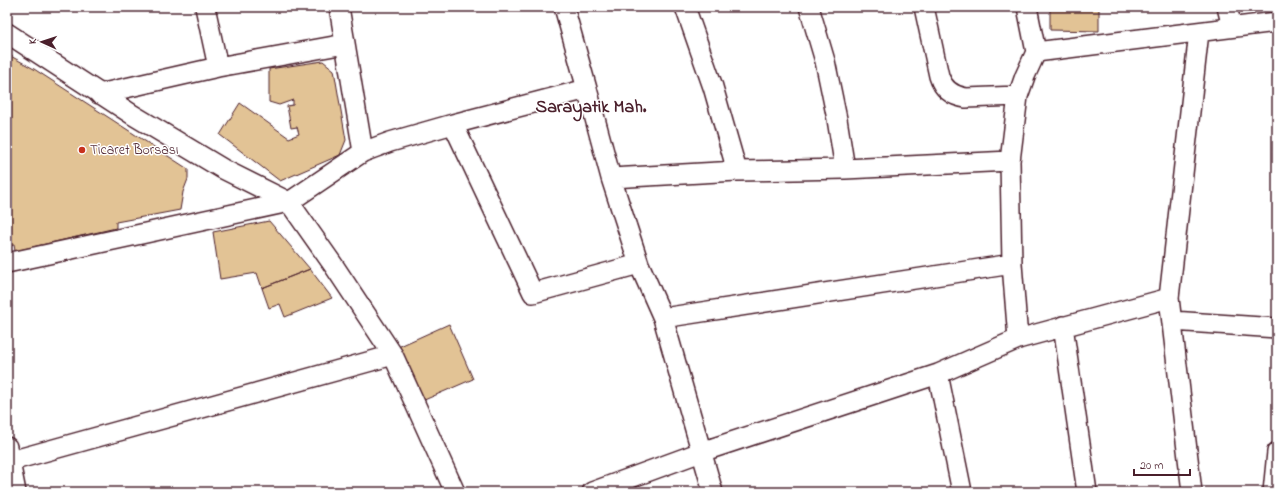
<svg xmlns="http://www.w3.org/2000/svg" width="1284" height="499" font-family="'Indie Flower',sans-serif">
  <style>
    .building { fill: #e2c395; stroke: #4a1f2b }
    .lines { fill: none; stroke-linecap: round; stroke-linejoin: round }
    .minor-casing { stroke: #4a1f2b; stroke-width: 22 }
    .minor { stroke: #fff; stroke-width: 19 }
    .poi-dot { fill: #c8321e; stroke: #fff; stroke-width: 1.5 }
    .labels { text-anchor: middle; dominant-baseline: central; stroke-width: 3; stroke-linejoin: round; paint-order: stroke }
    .poi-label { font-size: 14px; fill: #4a1f2b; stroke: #fff; text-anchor: start }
    .district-label { font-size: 18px; font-weight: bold; fill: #4a1f2b; stroke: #fff }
  </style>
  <rect width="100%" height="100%" fill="#fff"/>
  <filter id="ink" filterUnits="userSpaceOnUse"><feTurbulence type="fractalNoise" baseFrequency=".025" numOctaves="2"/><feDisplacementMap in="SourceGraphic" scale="8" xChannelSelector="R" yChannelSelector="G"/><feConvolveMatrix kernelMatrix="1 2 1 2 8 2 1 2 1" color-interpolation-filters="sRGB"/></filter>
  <g filter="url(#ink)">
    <path class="building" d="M1050 7H1099V31L1050 30Z
      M7 54 34 69 188 169V179L183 192 180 210 116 222V228L15 251 14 245 7 246Z
      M323 61 334 70 346 140 340 155 280 181 220 135 240 103 289 138 299 134 297 127 291 128 287 106 293 105V100L279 105 269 102V69Z
      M269 221 310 269 262 288 257 273 220 279 213 232Z
      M310 269 332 298 285 317 280 304 269 308 262 288Z
      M449 324 473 379 422 401 398 347Z"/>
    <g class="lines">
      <defs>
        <path id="minor" d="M205 7 218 67 345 44
          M339 7 363 152
          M685 7 713 87 737 171
          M809 7 825 61 837 119 845 169
          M924 7 939 76C943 89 952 96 966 98L1018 96
          M1027 7 1036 52 1277 22
          M1227 7 1232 27
          M7 33 133 115 223 169 289 202 334 266 393 355 455 492
          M587 89 611 178 639 264 663 318 713 492
          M99 94 218 67
          M453 124 533 293 639 264
          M611 178 737 171 845 169 1010 161
          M7 263 289 202 363 152 390 142 453 124 587 89 564 7
          M663 318 1012 264
          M1172 321 1277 328
          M1063 326 1087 492
          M1018 339 1012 264 1010 161 1018 96 1025 76 1036 52
          M938 374 962 492
          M7 447 16 492
          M7 462 393 355
          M592 492 701 452 938 374 1018 339 1169 298
          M1192 492 1169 298 1199 32
          M1273 492 1277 452"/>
      </defs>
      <use href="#minor" class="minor-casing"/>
      <use href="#minor" class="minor"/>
    </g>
  </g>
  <circle class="poi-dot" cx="82" cy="150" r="4"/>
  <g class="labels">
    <g class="poi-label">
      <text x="90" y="150">Ticaret Borsası</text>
    </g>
    <g class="district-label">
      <text x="591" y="108">Sarayatik Mah.</text>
    </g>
  </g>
  <rect width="1284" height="499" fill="none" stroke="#fff" stroke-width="24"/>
  <rect x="12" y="12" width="1260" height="475" fill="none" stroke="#4a1f2b" stroke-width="1.5" filter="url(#ink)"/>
  <g transform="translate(42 42) rotate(273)" stroke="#ffffff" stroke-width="3" paint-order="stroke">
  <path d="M0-3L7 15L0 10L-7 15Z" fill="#4a1f2b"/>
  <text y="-6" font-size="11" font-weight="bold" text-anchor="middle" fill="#4a1f2b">K</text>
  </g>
  <path d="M1134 469v6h56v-6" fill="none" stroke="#4a1f2b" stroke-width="2"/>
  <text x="1140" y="469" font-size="12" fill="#4a1f2b" stroke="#ffffff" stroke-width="3" paint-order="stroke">20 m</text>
</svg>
